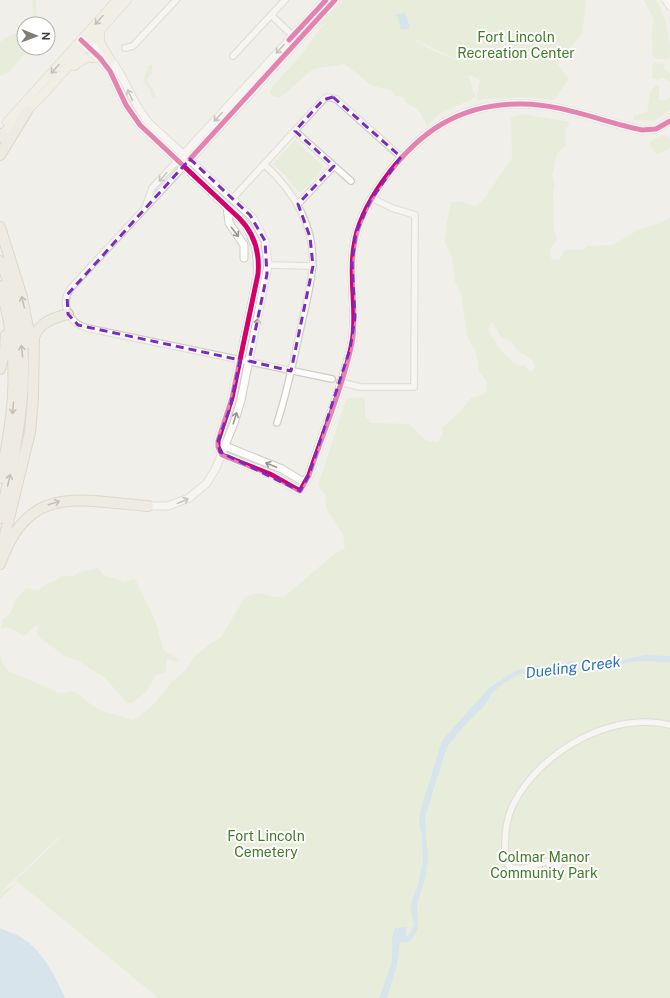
<svg xmlns="http://www.w3.org/2000/svg" width="670" height="998" font-family="'Public Sans',sans-serif">
  <style>
    .green { fill: #dcecc8; fill-rule: evenodd }
    .water { fill: #b8d7f0 }
    .lines { fill: none; stroke-linecap: round; stroke-linejoin: round }
    .minor-casing { stroke: #cecdc7; stroke-width: 8 }
    .tertiary-casing { stroke: #cecdc7; stroke-width: 9 }
    .primary-casing { stroke: #d3cdb7; stroke-width: 10 }
    .motorway-casing { stroke: #cabea4; stroke-width: 12 }
    .minor { stroke: #fdfdfc; stroke-width: 5.5 }
    .tertiary { stroke: #fdfdfc; stroke-width: 7 }
    .primary { stroke: #f1eee3; stroke-width: 8 }
    .motorway { stroke: #ece6d9; stroke-width: 10 }
    .cycleway-casing { stroke: #fff; stroke-width: 8 }
    .cycleway { stroke: #d6006c; stroke-width: 5 }
    .oneway { stroke: #948f83 }
    .oneway2 { stroke: #99968f }
    .oneway3 { stroke: #918b7f }
    .marked { fill: none; stroke: #7b2cbf; stroke-width: 3; stroke-dasharray: 8 5; stroke-linejoin: round }
    .labels { text-anchor: middle; dominant-baseline: central; stroke-width: 4; stroke-linejoin: round; paint-order: stroke }
    .park-label { font-size: 14px; fill: #427b26; stroke: #fff }
    .water-label { font-size: 15px; font-style: italic; fill: #2a74b8; stroke: #fff }
  </style>
  <rect width="100%" height="100%" fill="#f0efea"/>
  <path class="green" d="M32 0H36L37 24H34Z
    M343 0H586L582 34 557 63 569 79 554 100 522 97 476 100 480 80 470 75 468 76 476 97 439 114 427 126 418 109 406 103 404 97 396 96C389 86 384 90 374 86 365 82 354 70 344 64L313 69 281 97H275L270 93 272 87 303 53 319 29 326 24 318 26ZM415 40V39L464 63 432 50Z
    M644 0H656C666 16 670 37 670 56L667 59H657L652 55 653 44 651 38 654 20Z
    M24 32V48H30L9 72 0 76V42L8 36Z
    M653 63 663 64 665 70 670 73V82L662 77 658 80 652 78Z
    M152 64V72L147 80C150 86 157 90 155 98L152 97 150 90 143 82 145 74 148 69 147 67Z
    M659 85V100L666 101 670 97V110L653 121 634 120V116L647 112C650 103 647 94 655 86Z
    M523 114 570 122 565 131 566 145 557 154 552 176 555 185 553 193 554 231 557 239C553 246 547 251 552 259L559 260 565 250H583L587 246 612 245 638 230 660 223 670 217V998H158L18 882 0 899V893L18 882 16 880 58 840 61 835 0 893V654L3 664 8 671 60 693 73 691C81 695 88 703 96 708 107 714 120 715 131 720L137 718 154 704 171 683 184 672 195 656 211 643 221 637 245 597C260 589 270 599 284 597L333 555 345 548 343 535 327 509 325 504 326 495 318 486 346 399 360 397 365 399V415L371 423 409 424 425 440 438 442 443 433 442 428 461 411 471 398 483 395 487 390 486 381 479 371 476 353 467 336 461 293 455 282 452 257 444 241C446 234 446 229 447 222 448 215 450 210 451 202H462L475 206 481 203 512 158 511 117ZM491 323 494 324 501 337 512 342 516 349 532 360 535 366 532 372 528 371 526 365 518 366C506 357 493 343 488 328Z
    M662 135 667 136 670 140V148L658 154 655 153 649 142Z
    M295 140 324 167 302 192H298L286 176 273 164Z
    M98 568 103 575 125 582 134 579 136 581 155 620 164 651 180 659 177 662 166 659V672L156 675 146 692 132 703H127L105 678 77 660 66 657 40 638 37 634 38 626 34 627 24 636 9 627 1 628 3 619 10 614 15 601 26 588 39 590 47 583 55 581 61 576H74L80 572Z"/>
  <path class="water" d="M405 12 410 28 401 30 397 16 395 15Z
    M645 655 670 656V662L636 661 596 669 574 666 553 671 535 670 520 674 504 683 491 694 486 704 464 726 447 747 426 814 425 821 428 858 425 879 417 905 418 929 412 939 407 942H400L397 965 387 998H379L392 962V938L395 928 406 927V936H408L414 925 410 907 418 884 423 861 422 835 419 824 420 812 440 747 444 738 488 689 515 671 535 666H555L570 661 586 664H600Z
    M0 928C8 932 18 934 25 940 44 953 56 978 65 998H0Z"/>
  <g class="lines">
    <defs>
      <path id="minor" d="M271 15 293 36
        M125 48 133 46 176 0
        M233 56 285 0
        M295 131 351 181
        M264 164C294 191 317 229 312 271 310 291 304 312 300 331 293 362 287 393 277 423
        M184 166 70 289C60 305 69 323 87 328L332 379
        M233 198 323 100 327 97 336 99 401 157
        M298 204 334 166
        M146 205 152 188 178 160
        M268 265 313 266
        M340 382 360 387H414L415 215 392 208 372 198
        M562 859 557 868 546 862C536 864 521 872 511 867 503 862 505 853 505 845 505 830 507 816 514 803 540 752 612 710 670 725
        M546 862 562 859"/>
      <path id="tertiary" d="M666 0 670 6
        M85 41C121 53 126 97 149 123L253 218 265 241 268 265 241 400 234 423 216 468 207 483 189 498 168 506H148
        M84 43 100 58 110 71 126 105 140 125 246 225 256 248 258 274 232 398 218 441V447L222 455 270 474 300 491 309 475C323 433 343 386 352 343 358 310 348 278 354 246 357 222 369 201 383 181 418 132 460 103 522 104 563 104 602 122 642 130L656 129 670 121
        M181 157 326 0
        M188 162 335 0
        M227 206 229 223 244 245V258
        M225 446 282 469 305 483"/>
      <path id="primary" d="M100 30V42L111 61
        M74 66 86 58H100
        M7 122 117 0
        M2 134 42 96 127 0"/>
      <path id="motorway" d="M0 137 2 134
        M0 155 27 111
        M0 227 22 297 31 344
        M0 261C40 346 20 432 0 518
        M0 286C21 351 15 414 0 478
        M0 369 5 350 6 335
        M0 555 30 432 33 398 34 337C40 322 53 318 68 314
        M0 564C29 482 79 501 148 506"/>
    </defs>
    <use href="#minor" class="minor-casing"/>
    <use href="#tertiary" class="tertiary-casing"/>
    <use href="#primary" class="primary-casing"/>
    <use href="#motorway" class="motorway-casing"/>
    <use href="#minor" class="minor"/>
    <use href="#tertiary" class="tertiary"/>
    <use href="#primary" class="primary"/>
    <use href="#motorway" class="motorway"/>
    <defs>
      <path id="cycleway" d="M81 40 100 58 110 71 126 105 140 125 239 218C254 233 260 252 258 274L232 398 218 441V447L222 455 270 474 300 491 309 475C323 433 343 386 352 343 358 310 348 278 354 246 357 222 369 201 383 181 418 132 460 103 522 104 563 104 602 122 642 130L656 129 670 121
        M289 40 326 0
        M190 159 335 0"/>
    </defs>
    <use href="#cycleway" class="cycleway-casing"/>
    <use href="#cycleway" class="cycleway"/>
  </g>
  <defs><path id="oneway-shaft" d="M-6 0H5M1.5-3L5.5 0L1.5 3" fill="none" stroke-width="1.6" stroke-linecap="round" stroke-linejoin="round"/></defs>
  <g class="oneway">
    <use href="#oneway-shaft" transform="translate(99 20) rotate(132)"/>
    <use href="#oneway-shaft" transform="translate(55 69) rotate(132)"/>
  </g>
  <g class="oneway2">
    <use href="#oneway-shaft" transform="translate(280 49) rotate(133)"/>
    <use href="#oneway-shaft" transform="translate(130 95) rotate(-115)"/>
    <use href="#oneway-shaft" transform="translate(218 117) rotate(134)"/>
    <use href="#oneway-shaft" transform="translate(163 177) rotate(132)"/>
    <use href="#oneway-shaft" transform="translate(235 232) rotate(52)"/>
    <use href="#oneway-shaft" transform="translate(257 324) rotate(-78)"/>
    <use href="#oneway-shaft" transform="translate(235 418) rotate(-73)"/>
    <use href="#oneway-shaft" transform="translate(271 465) rotate(-157)"/>
    <use href="#oneway-shaft" transform="translate(183 501) rotate(-24)"/>
  </g>
  <g class="oneway3">
    <use href="#oneway-shaft" transform="translate(23 302) rotate(-104)"/>
    <use href="#oneway-shaft" transform="translate(22 351) rotate(-96)"/>
    <use href="#oneway-shaft" transform="translate(13 408) rotate(95)"/>
    <use href="#oneway-shaft" transform="translate(9 480) rotate(-77)"/>
    <use href="#oneway-shaft" transform="translate(54 503) rotate(-18)"/>
  </g>
  <path d="M0 0H670V998H0ZM333 97 401 157 370 201 356 233 352 263 355 317 350 349 309 475 300 491 220 452 218 441 230 408 240 360 78 325 68 314 67 295 190 159 250 215 265 241 267 274 249 361 291 371 313 266 310 237 298 204 334 166 295 131 323 100Z" fill="#f0efea" fill-opacity=".55" fill-rule="evenodd"/>
  <path class="marked" d="M333 97 401 157 370 201 356 233 352 263 355 317 350 349 309 475 300 491 220 452 218 441 230 408 240 360 78 325 68 314 67 295 190 159 250 215 265 241 267 274 249 361 291 371 313 266 310 237 298 204 334 166 295 131 323 100Z"/>
  <g class="labels">
    <g class="park-label">
      <text x="516" y="37">Fort Lincoln<tspan x="516" dy="16">Recreation Center</tspan></text>
      <text x="266" y="836">Fort Lincoln<tspan x="266" dy="16">Cemetery</tspan></text>
      <text x="544" y="857">Colmar Manor<tspan x="544" dy="16">Community Park</tspan></text>
    </g>
    <g class="water-label">
      <text transform="translate(573 667) rotate(-7)">Dueling Creek</text>
    </g>
  </g>
  <g transform="translate(36 36) rotate(91)"><circle r="19" fill="#ffffff" stroke="#b5b3ae"/>
  <path d="M0-3L7 15L0 10L-7 15Z" fill="#827e74"/>
  <text y="-6" font-size="11" font-weight="bold" text-anchor="middle" fill="#474135">N</text>
  </g>
</svg>
